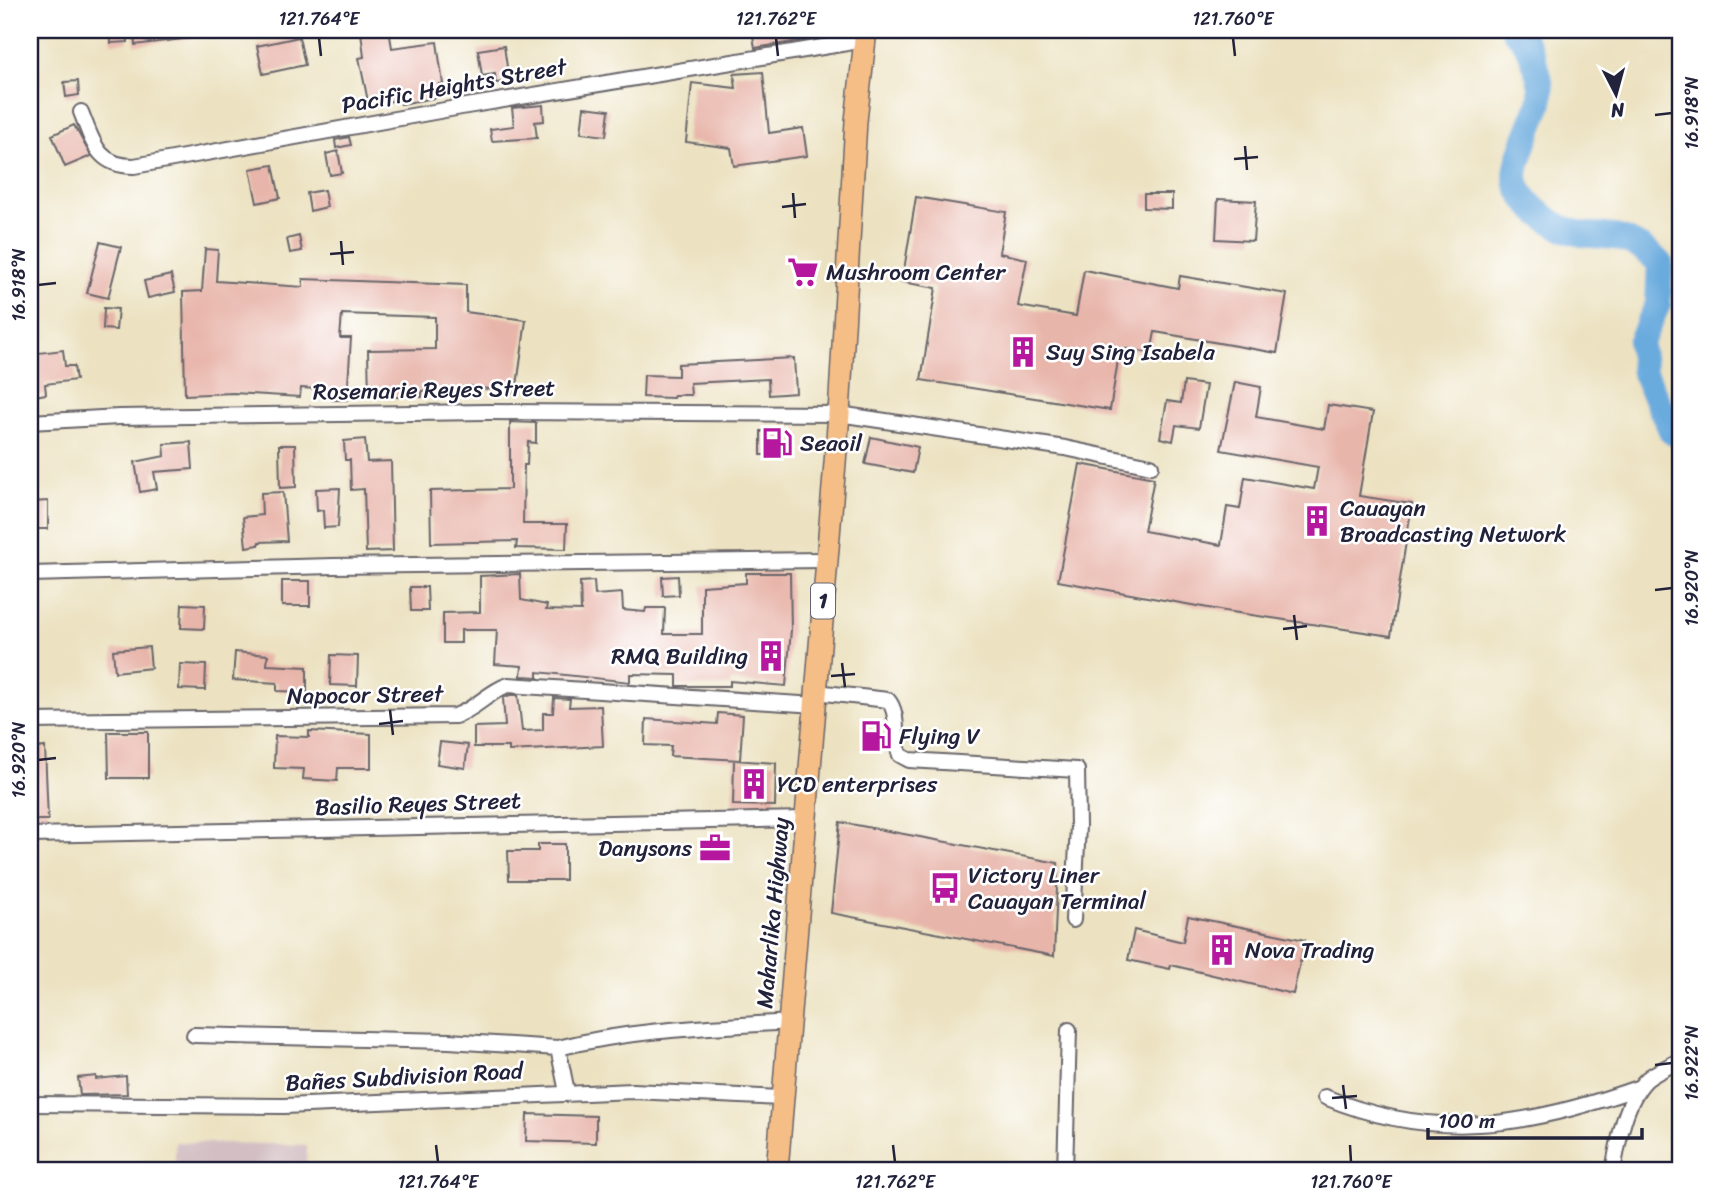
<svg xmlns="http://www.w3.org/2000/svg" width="1711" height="1201" font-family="Sriracha,sans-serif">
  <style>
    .industrial { fill: #d2bec3 }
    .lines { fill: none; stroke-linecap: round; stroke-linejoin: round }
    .river { stroke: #6aabde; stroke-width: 26 }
    .building { fill: #e8b5aa }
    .minor-casing { stroke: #69656a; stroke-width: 18 }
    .highway-casing { stroke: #69656a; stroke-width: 24 }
    .minor { stroke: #fff; stroke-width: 14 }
    .highway { stroke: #f6be87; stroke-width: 21 }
    .ticks { fill: none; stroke: #22223b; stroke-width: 2.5 }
    .labels { text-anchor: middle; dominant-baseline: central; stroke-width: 5; stroke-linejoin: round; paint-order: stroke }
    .shield { fill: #fff; stroke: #646476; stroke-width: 2 }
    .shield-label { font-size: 21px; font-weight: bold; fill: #22223b }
    .street-label { font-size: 23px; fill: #22223b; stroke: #fff }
    .poi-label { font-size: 23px; fill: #22223b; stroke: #fff; text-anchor: start }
    .neatline { fill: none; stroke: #22223b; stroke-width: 2.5 }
    .ticks-label { font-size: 18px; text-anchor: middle; fill: #22223b }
  </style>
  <rect width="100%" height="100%" fill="#fff"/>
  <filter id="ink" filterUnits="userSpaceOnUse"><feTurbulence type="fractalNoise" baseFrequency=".0143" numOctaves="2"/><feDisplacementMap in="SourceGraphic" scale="14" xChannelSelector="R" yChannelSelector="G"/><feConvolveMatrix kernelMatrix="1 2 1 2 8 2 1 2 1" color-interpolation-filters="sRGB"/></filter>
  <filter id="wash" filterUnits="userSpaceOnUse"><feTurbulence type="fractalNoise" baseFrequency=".00686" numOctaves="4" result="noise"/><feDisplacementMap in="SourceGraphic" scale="28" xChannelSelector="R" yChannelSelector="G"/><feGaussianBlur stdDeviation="1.57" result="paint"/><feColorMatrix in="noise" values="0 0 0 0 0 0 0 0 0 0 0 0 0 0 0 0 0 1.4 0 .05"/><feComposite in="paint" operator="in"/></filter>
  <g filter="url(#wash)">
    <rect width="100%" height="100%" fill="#ece2c1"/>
    <path class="industrial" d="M175 1142 307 1145 306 1171H175Z"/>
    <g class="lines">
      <path class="river" d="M1514 30C1530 41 1545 83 1540 102 1535 121 1511 165 1517 183 1525 208 1557 229 1582 234 1594 236 1607 235 1619 238 1634 242 1650 253 1660 263L1658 304 1640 343 1644 373 1672 432 1681 436"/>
    </g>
    <g id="blocks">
      <path class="building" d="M110 30H127L128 42 111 43Z
        M157 30H198V37L135 45 134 33Z
        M389 30 392 48 437 42 443 84H439L440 97 401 104V99L369 106 359 58 364 57 361 32Z
        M752 30H836L837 35 755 48Z
        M299 37 305 65 263 74 257 46Z
        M504 46 509 81 496 83 495 74 482 76 478 50Z
        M763 72 769 133 803 128 807 156 734 166 731 148 686 142 692 83 736 88 734 74Z
        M78 81 79 95 66 97 64 82Z
        M543 105 544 121 535 122 537 138 492 141 490 129 514 126 512 108Z
        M584 107 609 110 606 136 581 133Z
        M74 125 91 156 65 167 52 135Z
        M349 137 351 145 336 148 335 140Z
        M338 151 342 173 330 175 326 154Z
        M273 165 280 198 257 203 250 169Z
        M324 190 327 207 310 211 307 193Z
        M1144 194H1172V209L1144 208Z
        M916 197 1006 212 999 253 1027 259 1018 306 1076 316 1084 270 1178 288 1180 276 1287 294 1277 353 1155 332 1151 353 1120 348 1110 410 921 380 936 288 902 282Z
        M1218 199 1256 201 1253 241 1216 239Z
        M299 236 302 251 290 253 287 239Z
        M100 242 121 247 108 298 87 293Z
        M205 249 218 250 216 281 303 287V279L466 285V312L526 320 516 393 467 386V390L422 391V397H369L368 350 435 349V317L342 314 340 338H351L347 400H332L333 390 301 388 300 397 233 393 185 395 183 292 202 291Z
        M171 275 175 292 148 298 144 281Z
        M104 308 118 309 116 330 103 329Z
        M63 350 65 366H74L76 380 45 384 46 394 35 396 30 354Z
        M794 358 796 393 769 395 768 379 690 383 691 395H674L673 398 643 397 644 375 678 376V364Z
        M1184 382 1206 385 1199 428 1176 425 1173 441 1160 438 1167 401 1181 403Z
        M1235 382 1261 387 1256 417 1324 429 1328 405 1373 412 1359 496 1412 504 1391 636 1225 611 1058 581 1080 464 1154 478 1144 531 1221 545 1227 507 1240 509 1245 477 1314 489 1318 467 1221 450Z
        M510 422 536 423V443L528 442 527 465H524L523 524H567L566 549 516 548 517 541 431 543 430 491 510 489Z
        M761 431 792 432V455H761Z
        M871 437 918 447 913 473 865 464Z
        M365 439 367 462 391 461 393 551 366 552 364 489 351 490 350 460H345L344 441Z
        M191 442 193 469 154 472 157 489 140 492 135 462 165 456 164 444Z
        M279 445H295L296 487 280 488Z
        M340 488 338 527 324 528 323 510 317 511 316 489Z
        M283 492 287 541 259 542V545L246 547 243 517 262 515 261 493Z
        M48 501V529H33L32 502Z
        M746 573H790L791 630 786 686 730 681V686H677V675L630 674V682L538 672V677L521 676 522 666 495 664 497 630H461V643H443V613L480 612V576L520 574 521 600 547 605 546 610 581 611 580 582 594 581 595 595 622 593 623 610 645 612 646 608H665L664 634H702V586L746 583Z
        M678 576 679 595 663 596 662 577Z
        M282 581H310V606H282Z
        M410 587H427L428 611H411Z
        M182 604 205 605 204 629 181 628Z
        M149 647 151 668 115 672 113 650Z
        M235 652 268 655 267 665 307 667V692L277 691V683L233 680Z
        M331 655 358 656 357 686 330 685Z
        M180 664 206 665 205 690 179 689Z
        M510 695H518L522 731 543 730V713H553L554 698 570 699 569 707 601 706 603 746 509 751V747H474V727L505 726 503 698Z
        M718 713 743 715 740 760 670 756 671 746 645 745 646 719 717 724Z
        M309 731 371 734V768H338L337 781 303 779 304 769 274 768 275 736 309 737Z
        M108 732H148V778H109Z
        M440 742 468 745 465 768 437 764Z
        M45 747 48 820H30V749Z
        M734 760 776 763 775 806 733 805Z
        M840 822 1058 863 1054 956 831 913Z
        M538 844H565V880H509L508 851H538Z
        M1188 916 1305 940 1293 994 1171 965 1170 969 1128 960 1134 930 1183 942Z
        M96 1076V1079L126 1076 127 1094 80 1095 78 1078Z
        M527 1114 596 1116V1143L526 1141Z"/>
    </g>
  </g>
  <g filter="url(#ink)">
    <use href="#blocks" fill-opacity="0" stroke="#69656a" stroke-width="2"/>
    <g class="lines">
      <defs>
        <path id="minor" d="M81 112C93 142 97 166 134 166L467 106 865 40
          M30 422 119 417 487 412 839 414 1065 448 1151 466
          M30 574 333 566 825 560
          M816 692 888 700C900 714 893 738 900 755L909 760 1077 770 1078 826 1073 920
          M30 721 455 716C476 709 488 692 508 685L816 705
          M30 835 807 819
          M194 1035 449 1041 558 1048 567 1092
          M558 1048C633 1029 713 1027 790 1022
          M1325 1097C1436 1143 1531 1126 1640 1087
          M30 1104 284 1106 633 1091 781 1098
          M1065 1171 1069 1030
          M1613 1171C1618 1142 1625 1100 1647 1079 1657 1071 1670 1066 1681 1060"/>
        <path id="highway" d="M777 1171 839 414 856 121 866 30"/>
      </defs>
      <use href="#minor" class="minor-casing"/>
      <use href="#highway" class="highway-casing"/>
      <use href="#minor" class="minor"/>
      <use href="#highway" class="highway"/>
    </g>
  </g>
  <path class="ticks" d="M319 38 321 56M776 38 778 56M1233 38 1235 56M1655 115 1672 113M1245 146 1247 170M1234 159 1258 157M793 193 795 218M782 207 806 204M341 241 343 265M330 254 354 252M38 285 56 283M1655 590 1672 588M1294 615 1297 640M1283 629 1307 626M842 663 845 687M831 676 855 674M390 710 393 735M379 724 403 721M38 760 56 758M1655 1065 1672 1063M1343 1085 1346 1109M1332 1098 1357 1096M436 1145 438 1162M893 1145 895 1162M1350 1145 1351 1162"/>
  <defs>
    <symbol id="supermarket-bare" viewBox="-9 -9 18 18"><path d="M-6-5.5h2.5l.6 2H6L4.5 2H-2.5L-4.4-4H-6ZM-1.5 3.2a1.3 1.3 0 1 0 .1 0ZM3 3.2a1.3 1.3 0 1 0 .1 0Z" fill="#b5179e" stroke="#fff" stroke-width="2.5" paint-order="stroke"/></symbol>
    <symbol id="building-bare" viewBox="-9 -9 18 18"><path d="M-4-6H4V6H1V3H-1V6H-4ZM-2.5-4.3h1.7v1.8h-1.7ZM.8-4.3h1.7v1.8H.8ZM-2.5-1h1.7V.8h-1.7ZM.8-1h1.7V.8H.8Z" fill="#b5179e" stroke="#fff" stroke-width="2.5" paint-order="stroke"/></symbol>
    <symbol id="fuel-bare" viewBox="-9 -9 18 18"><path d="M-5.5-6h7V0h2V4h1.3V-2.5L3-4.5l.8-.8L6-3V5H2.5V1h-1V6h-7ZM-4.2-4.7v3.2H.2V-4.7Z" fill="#b5179e" stroke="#fff" stroke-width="2.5" paint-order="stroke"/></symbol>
    <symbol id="office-bare" viewBox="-9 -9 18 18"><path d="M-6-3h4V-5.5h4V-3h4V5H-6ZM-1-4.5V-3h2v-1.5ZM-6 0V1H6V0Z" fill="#b5179e" stroke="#fff" stroke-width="2.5" paint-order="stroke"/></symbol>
    <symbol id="bus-bare" viewBox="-9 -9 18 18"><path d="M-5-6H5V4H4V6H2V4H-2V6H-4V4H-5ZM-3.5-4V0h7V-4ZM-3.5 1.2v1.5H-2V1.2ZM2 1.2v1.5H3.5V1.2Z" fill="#b5179e" stroke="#fff" stroke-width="2.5" paint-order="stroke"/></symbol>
  </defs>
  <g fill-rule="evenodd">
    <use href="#supermarket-bare" x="781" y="250" width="44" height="44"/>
    <use href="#building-bare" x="1001" y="330" width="44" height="44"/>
    <use href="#fuel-bare" x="755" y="421" width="44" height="44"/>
    <use href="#building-bare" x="1295" y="499" width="44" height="44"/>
    <use href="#building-bare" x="749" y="634" width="44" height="44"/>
    <use href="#fuel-bare" x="854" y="714" width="44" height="44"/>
    <use href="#building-bare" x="732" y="762" width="44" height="44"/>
    <use href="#office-bare" x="693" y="826" width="44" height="44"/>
    <use href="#bus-bare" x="923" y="866" width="44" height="44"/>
    <use href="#building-bare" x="1200" y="928" width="44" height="44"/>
  </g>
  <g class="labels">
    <rect class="shield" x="811" y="583.5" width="24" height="35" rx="5"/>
    <g class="shield-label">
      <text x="823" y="601">1</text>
    </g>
    <g class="street-label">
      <text transform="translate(454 86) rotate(-10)">Pacific Heights Street</text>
      <text transform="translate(434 390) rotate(-1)">Rosemarie Reyes Street</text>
      <text transform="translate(365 695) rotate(-1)">Napocor Street</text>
      <text transform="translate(418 804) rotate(-2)">Basilio Reyes Street</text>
      <text transform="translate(773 913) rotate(-85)">Maharlika Highway</text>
      <text transform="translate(404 1077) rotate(-3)">Bañes Subdivision Road</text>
    </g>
    <g class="poi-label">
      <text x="826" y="272">Mushroom Center</text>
      <text x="1046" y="352">Suy Sing Isabela</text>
      <text x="800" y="443">Seaoil</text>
      <text x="1340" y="508">Cauayan<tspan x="1340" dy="26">Broadcasting Network</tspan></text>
      <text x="748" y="656" text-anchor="end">RMQ Building</text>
      <text x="899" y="736">Flying V</text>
      <text x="777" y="784">YCD enterprises</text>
      <text x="692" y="848" text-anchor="end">Danysons</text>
      <text x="968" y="875">Victory Liner<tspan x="968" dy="26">Cauayan Terminal</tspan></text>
      <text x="1245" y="950">Nova Trading</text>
    </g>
  </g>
  <rect width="1711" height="1201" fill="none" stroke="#fff" stroke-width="77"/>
  <g transform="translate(1616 94) rotate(174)" stroke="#ffffff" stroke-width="5" paint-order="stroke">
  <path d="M0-5L12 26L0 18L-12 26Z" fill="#22223b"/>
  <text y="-10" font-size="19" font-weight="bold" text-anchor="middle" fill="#22223b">N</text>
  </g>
  <path d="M1428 1128v10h214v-10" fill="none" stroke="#22223b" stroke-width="3.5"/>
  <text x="1438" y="1128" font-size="21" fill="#22223b" stroke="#ffffff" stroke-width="5" paint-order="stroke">100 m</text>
  <rect x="38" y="38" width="1634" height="1124" class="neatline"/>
  <g class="ticks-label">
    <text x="319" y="25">121.764°E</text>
    <text x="776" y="25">121.762°E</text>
    <text x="1233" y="25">121.760°E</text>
    <text transform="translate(1692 113) rotate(-90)" y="6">16.918°N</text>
    <text transform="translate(19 285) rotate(-90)" y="6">16.918°N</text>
    <text transform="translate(1692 588) rotate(-90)" y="6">16.920°N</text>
    <text transform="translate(19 760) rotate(-90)" y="6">16.920°N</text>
    <text transform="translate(1692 1063) rotate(-90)" y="6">16.922°N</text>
    <text x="438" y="1188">121.764°E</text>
    <text x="895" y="1188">121.762°E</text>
    <text x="1351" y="1188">121.760°E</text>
  </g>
</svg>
